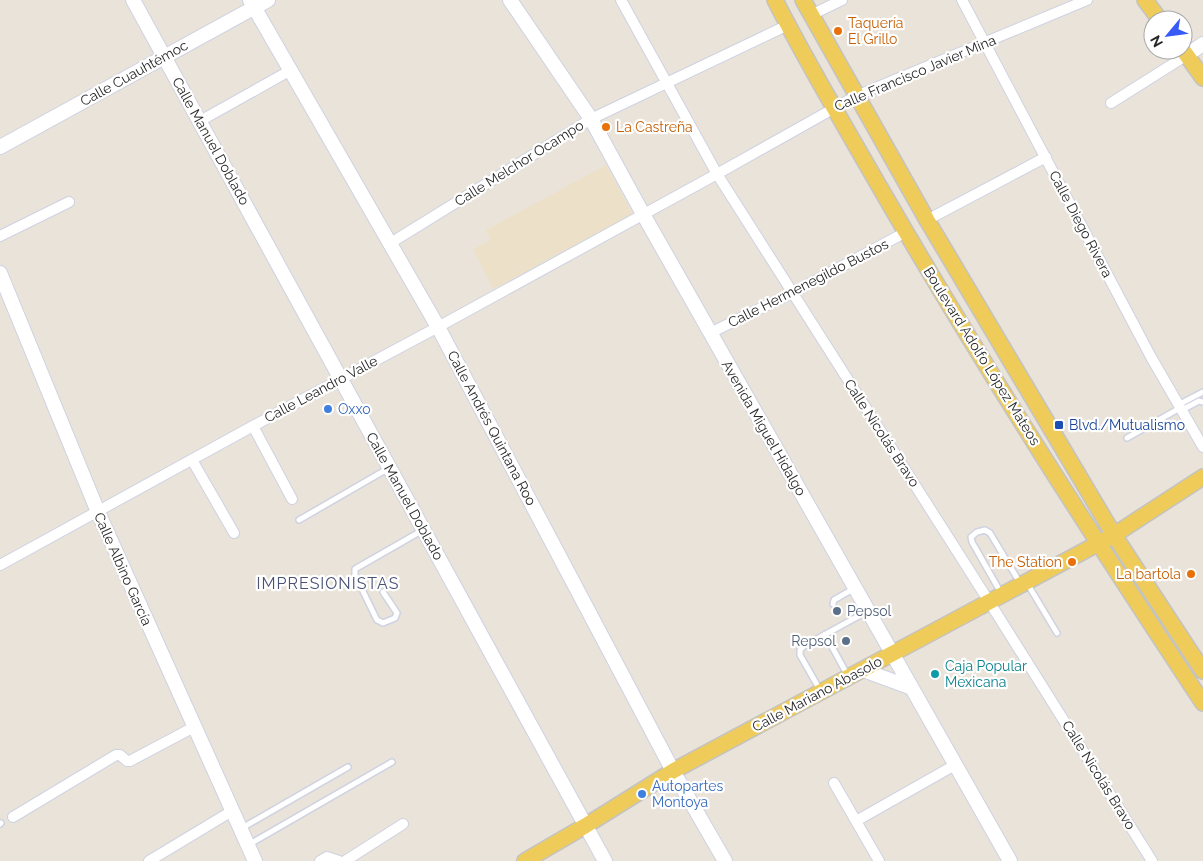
<svg xmlns="http://www.w3.org/2000/svg" width="1203" height="861" font-family="Raleway,sans-serif">
  <style>
    .education { fill: #ece1c8 }
    .lines { fill: none; stroke-linecap: round; stroke-linejoin: round }
    .lane-casing { stroke: #ced2e1; stroke-width: 8 }
    .street-casing { stroke: #ced2e1; stroke-width: 12 }
    .secondary-casing { stroke: #ced2e1; stroke-width: 16 }
    .primary-casing { stroke: #c3c3c3; stroke-width: 18 }
    .lane { stroke: #fff; stroke-width: 5 }
    .street { stroke: #fff; stroke-width: 10 }
    .secondary { stroke: #fff; stroke-width: 14 }
    .primary { stroke: #efcc59; stroke-width: 15 }
    .food-dot { fill: #e8710a; stroke: #fff; stroke-width: 2 }
    .shop-dot { fill: #3f7fe0; stroke: #fff; stroke-width: 2 }
    .transit-dot { fill: #1a4fb4; stroke: #fff; stroke-width: 2 }
    .service-dot { fill: #5c6f8a; stroke: #fff; stroke-width: 2 }
    .culture-dot { fill: #0f9aa8; stroke: #fff; stroke-width: 2 }
    .labels { text-anchor: middle; dominant-baseline: central; stroke-width: 4.5; stroke-linejoin: round; paint-order: stroke }
    .food-label { font-size: 14px; fill: #c56008; stroke: #fff; text-anchor: start }
    .street-label { font-size: 14px; fill: #282828; stroke: #fff }
    .shop-label { font-size: 14px; fill: #366cbe; stroke: #fff; text-anchor: start }
    .transit-label { font-size: 14px; fill: #164399; stroke: #fff; text-anchor: start }
    .service-label { font-size: 14px; fill: #4e5e75; stroke: #fff; text-anchor: start }
    .culture-label { font-size: 14px; fill: #0d838f; stroke: #fff; text-anchor: start }
    .quarter-label { font-size: 16px; letter-spacing: 1px; fill: #495177; stroke: #fff }
  </style>
  <rect width="100%" height="100%" fill="#eae3d9"/>
  <path class="education" d="M606 165 633 214 493 289 473 249 490 240 486 230Z"/>
  <g class="lines">
    <defs>
      <path id="lane" d="M1178 405 1203 392
        M1182 410 1199 401 1203 402
        M1127 438 1180 408
        M299 520 389 468
        M1027 583 1057 633
        M383 592 397 613 395 618 383 623 377 620 355 575V569L423 530
        M1001 593 972 542 971 537 977 532 985 530 990 533 1020 583
        M833 604 834 600 853 589
        M825 634 848 676
        M820 690 800 655V650L804 646 866 612
        M0 824 1 823
        M242 828 348 767
        M248 845 392 762"/>
      <path id="street" d="M621 0 717 174 990 603 1152 861
        M962 0 1151 357 1203 447
        M811 15 842 0
        M1111 103 1187 55
        M200 121 291 70
        M927 220 1046 157
        M0 236 69 202
        M389 244 591 119 788 25
        M710 333 792 293 906 232
        M253 426 292 499
        M192 460 234 533
        M0 565 253 426 438 327 717 174 856 96 1087 0
        M834 783 879 861
        M13 817 116 755H120L127 761H130L194 727
        M856 821 955 765
        M149 861 232 811
        M320 861 327 857 339 861
        M345 861 403 824"/>
      <path id="secondary" d="M133 0 605 861
        M250 0 438 327 673 771 725 861
        M510 0 591 119 643 214 1010 861
        M1187 55 1203 44
        M0 147 268 0
        M0 273 98 512 255 861
        M863 670 912 688"/>
      <path id="primary" d="M775 0C808 65 846 128 882 191 983 366 1092 535 1203 703
        M803 0 927 220 1114 535 1203 671
        M1145 0 1160 20
        M1183 50 1203 78
        M525 861 585 826 673 771 1114 535 1203 477"/>
    </defs>
    <use href="#lane" class="lane-casing"/>
    <use href="#street" class="street-casing"/>
    <use href="#secondary" class="secondary-casing"/>
    <use href="#primary" class="primary-casing"/>
    <use href="#lane" class="lane"/>
    <use href="#street" class="street"/>
    <use href="#secondary" class="secondary"/>
    <use href="#primary" class="primary"/>
  </g>
  <g class="food-dot">
    <circle cx="838" cy="31" r="5"/>
    <circle cx="606" cy="127" r="5"/>
    <circle cx="1072" cy="562" r="5"/>
    <circle cx="1191" cy="574" r="5"/>
  </g>
  <g class="shop-dot">
    <circle cx="328" cy="409" r="5"/>
    <circle cx="642" cy="794" r="5"/>
  </g>
  <rect class="transit-dot" x="1054" y="420" width="10" height="10" rx="2.5"/>
  <g class="service-dot">
    <circle cx="837" cy="611" r="5"/>
    <circle cx="846" cy="641" r="5"/>
  </g>
  <circle class="culture-dot" cx="935" cy="674" r="5"/>
  <g class="labels">
    <g class="food-label">
      <text x="848" y="23">Taquería<tspan x="848" dy="16">El Grillo</tspan></text>
      <text x="616" y="127">La Castreña</text>
      <text x="1062" y="562" text-anchor="end">The Station</text>
      <text x="1181" y="574" text-anchor="end">La bartola</text>
    </g>
    <g class="street-label">
      <text transform="translate(134 73) rotate(-29)">Calle Cuauhtémoc</text>
      <text transform="translate(915 73) rotate(-23)">Calle Francisco Javier Mina</text>
      <text transform="translate(211 141) rotate(61)">Calle Manuel Doblado</text>
      <text transform="translate(519 163) rotate(-32)">Calle Melchor Ocampo</text>
      <text transform="translate(1081 224) rotate(62)">Calle Diego Rivera</text>
      <text transform="translate(808 283) rotate(-27)">Calle Hermenegildo Bustos</text>
      <text transform="translate(982 356) rotate(58)">Boulevard Adolfo López Mateos</text>
      <text transform="translate(321 389) rotate(-28)">Calle Leandro Valle</text>
      <text transform="translate(492 428) rotate(62)">Calle Andrés Quintana Roo</text>
      <text transform="translate(764 428) rotate(60)">Avenida Miguel Hidalgo</text>
      <text transform="translate(882 433) rotate(57)">Calle Nicolás Bravo</text>
      <text transform="translate(405 496) rotate(61)">Calle Manuel Doblado</text>
      <text transform="translate(123 569) rotate(66)">Calle Albino García</text>
      <text transform="translate(817 694) rotate(-28)">Calle Mariano Abasolo</text>
      <text transform="translate(1099 775) rotate(58)">Calle Nicolás Bravo</text>
    </g>
    <g class="shop-label">
      <text x="338" y="409">Oxxo</text>
      <text x="652" y="786">Autopartes<tspan x="652" dy="16">Montoya</tspan></text>
    </g>
    <g class="transit-label">
      <text x="1069" y="425">Blvd./Mutualismo</text>
    </g>
    <g class="service-label">
      <text x="847" y="611">Pepsol</text>
      <text x="836" y="641" text-anchor="end">Repsol</text>
    </g>
    <g class="culture-label">
      <text x="945" y="666">Caja Popular<tspan x="945" dy="16">Mexicana</tspan></text>
    </g>
    <g class="quarter-label">
      <text x="328" y="583">IMPRESIONISTAS</text>
    </g>
  </g>
  <g transform="translate(1168 35) rotate(241)"><circle r="24" fill="#ffffff" stroke="#a9a9a9"/>
  <path d="M0-4L9 19L0 12L-9 19Z" fill="#385bf8"/>
  <text y="-8" font-size="14" font-weight="bold" text-anchor="middle" fill="#282828">N</text>
  </g>
</svg>
